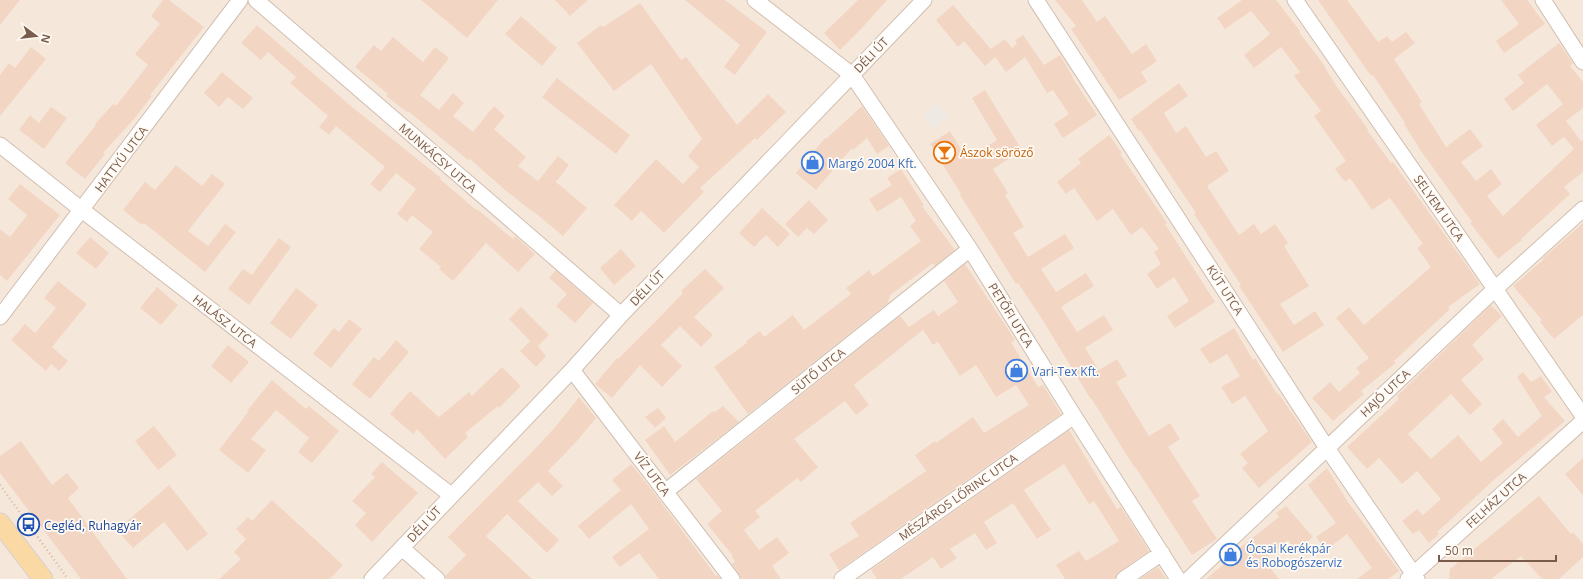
<svg xmlns="http://www.w3.org/2000/svg" width="1583" height="579" font-family="'Open Sans',sans-serif">
  <style>
    .residential { fill: #f5e8da }
    .industrial { fill: #efe9e4 }
    .building { fill: #f3d5c3 }
    .lines { fill: none; stroke-linecap: round; stroke-linejoin: round }
    .minor-casing { stroke: #d1beb0; stroke-width: 17 }
    .major-casing { stroke: #dad1cd; stroke-width: 21 }
    .path { stroke: #d9b8a5; stroke-width: 2.5; stroke-dasharray: 1 3; stroke-linecap: butt }
    .minor { stroke: #fff; stroke-width: 15 }
    .major { stroke: #fbd9a5; stroke-width: 19 }
    .labels { text-anchor: middle; dominant-baseline: central; stroke-width: 3.5; stroke-linejoin: round; paint-order: stroke }
    .street-label { font-size: 12px; fill: #7a5c4d; stroke: #fffaf3 }
    .food-label { font-size: 12px; fill: #c56008; stroke: #fffaf3; text-anchor: start }
    .shop-label { font-size: 12px; fill: #366cbe; stroke: #fffaf3; text-anchor: start }
    .transit-label { font-size: 12px; fill: #164399; stroke: #fffaf3; text-anchor: start }
  </style>
  <rect width="100%" height="100%" fill="#fdf6ec"/>
  <path class="residential" d="M0 0H1583V579H0Z"/>
  <path class="industrial" d="M939 103 948 117 932 128 923 113Z"/>
  <path class="building" d="M0 0H20L0 25Z
    M163 0H169L204 27 150 95 152 96 134 119 103 153 105 154 85 179 65 163 96 125 95 124 113 104 116 106 148 65 135 54 160 24 151 16Z
    M421 0H498L467 38Z
    M555 0H588L570 16Z
    M685 0H725L767 32 735 75 724 67 740 45Z
    M858 0H887L862 28 840 50 824 33Z
    M1055 0H1082L1097 22 1105 16 1132 54 1146 44 1157 61 1141 72 1147 82 1119 100 1071 29 1076 26Z
    M1242 0H1276L1300 31 1299 32 1325 66H1324L1337 87 1368 129 1367 130 1391 163 1393 162 1480 284 1448 307 1450 309 1394 361 1396 363 1361 391 1364 394 1333 421 1312 398 1330 382 1339 392 1360 373 1356 368 1369 358 1336 318 1349 307 1364 325 1431 267 1417 248 1423 244 1390 198 1372 210 1350 178 1345 182 1335 169 1346 161 1314 116 1321 111 1294 76 1300 72 1281 47 1254 68 1244 55 1270 34 1251 11 1225 29 1217 18Z
    M1318 0H1347L1378 42 1387 36 1392 42 1406 32 1415 43 1394 59 1422 102 1419 104 1446 147 1470 129 1483 146 1461 162 1476 181 1491 169 1502 184 1487 196 1503 216 1574 149 1564 137 1552 146 1536 125 1563 104 1547 84 1513 111 1504 99 1524 83 1518 75 1559 43 1573 63 1570 66 1583 82V108L1566 121 1581 141 1583 140V172L1564 187 1570 194 1521 239 1522 240 1498 259 1470 223 1472 222 1421 151 1404 124 1405 123 1373 75 1371 76Z
    M1501 0H1527L1545 24 1504 53 1496 41 1519 24Z
    M640 3 681 60 686 57 737 125 768 94 786 112 757 140 755 138 700 188 704 192 664 233 641 211 632 221 614 205 656 159 683 184 699 167 688 156 702 139 651 64 614 91 577 43 601 25 603 27Z
    M953 5 991 49 1005 39 1012 48 1017 44 1015 40 1023 35 1044 65 1060 55 1073 77H1072L1097 115 1063 138 1054 124 1069 114 1053 90 1047 93 1025 57 1006 72 995 57 985 66 964 41 958 47 936 20Z
    M521 16 557 48 542 66 505 34Z
    M257 25 352 107 441 178 440 179 476 210 477 209 513 239 515 236 535 254 518 272 486 243 453 281 439 269 441 267 419 249 433 232 412 215 407 222 397 214 416 189 396 173 380 192 370 184 385 167 336 126 329 135 319 127 328 116 290 83 296 77 268 52 261 60 241 43Z
    M393 37 423 62 435 47 449 58 420 95 439 110 453 93 464 103 453 116 473 132 494 106 505 116 494 129 526 157 518 166 538 181 558 156 569 165 556 182 587 208 563 236 533 211V212L505 190 470 159 468 160 408 111 407 112 386 96 388 94 355 67 374 45 381 51Z
    M31 47 46 59 0 116V75L9 63 15 68Z
    M222 72 253 98 243 109 228 97 219 107 204 93Z
    M557 78 630 135 616 154 542 97Z
    M1179 83 1188 96 1164 113 1176 133 1186 126 1206 157 1216 151 1229 171 1207 186 1239 235 1254 224 1261 234 1275 224 1288 243 1284 246 1309 286 1280 304 1294 325 1315 311 1324 325 1283 352 1239 286 1241 285 1194 214 1196 213 1140 130 1139 131 1131 119Z
    M985 90 1022 150 993 169 1008 193 1005 195 1024 227 1013 233 1028 257 1065 234 1074 248 1041 269 1056 292 1086 273 1094 286 1061 307 1077 332 1104 315 1113 330 1085 348 1099 370 1117 359 1127 376 1116 382 1149 436 1170 423 1180 439 1168 447 1200 496 1192 501 1217 539 1192 555 1136 468H1135L1121 446 1091 398H1090L1042 319 1018 283 1016 284 960 195 961 194 930 144 950 131 967 159 997 140 972 98Z
    M862 106 889 146 877 154 867 138 853 150 852 148 816 190 796 173 825 138 826 139Z
    M51 107 67 118 44 149 19 130 30 115 39 123Z
    M1109 135 1122 153 1120 154 1167 223 1165 224 1215 302 1175 328 1167 316 1189 301 1174 277 1157 289 1147 274 1161 264 1154 252 1159 249 1142 227 1131 235 1113 209 1097 221 1074 188 1066 194 1057 182 1081 163 1078 159Z
    M176 165 202 186 212 174 225 184 188 231 208 246 225 224 236 232 205 272 144 223 142 225 123 210 145 182 155 190Z
    M901 169 924 205 922 206 955 250 935 266 933 263 889 296 890 298 888 300 889 302 748 414 714 367 747 343 746 341 760 331 764 337 793 315 804 330 851 294 846 288 869 270 873 276 921 241 910 226 916 221 901 197 877 212 869 199 892 185 887 178Z
    M20 184 60 215 7 281 0 275V229L10 237 27 215 8 199Z
    M809 200 828 220 814 234 807 228 798 237 785 224Z
    M762 208 790 234 778 247 766 235 754 247 739 233Z
    M1583 223V315L1554 339 1540 322 1542 320 1513 286 1543 260 1542 259Z
    M90 237 109 253 96 269 76 253Z
    M279 238 291 247 249 305 228 289 243 269 252 275Z
    M621 249 636 266 614 285 600 268Z
    M965 264 1015 340 1011 342 1038 387 1043 385 1061 414 839 570 829 554 859 536 850 523 926 471 915 455 935 441 936 443 973 417 984 433 1029 405 1016 385 996 397 976 365 960 376 938 342 933 345 923 330 854 385 869 405 856 415 845 401 794 439 818 467 801 482 797 478 755 511 760 517 744 530 759 550 777 537 789 553 772 566 781 579H741L739 574 732 564 735 561 732 557 733 556 707 524 722 511 696 479 900 316 909 327 934 310 938 316 958 302 944 281Z
    M705 269 724 288 694 317 713 335 701 347 680 326 661 345 682 366 662 387 640 365 612 398 595 384 617 358 618 359 658 319 683 293 681 291Z
    M556 270 593 303 575 323 556 306 567 294 549 278Z
    M58 281 87 304 52 347 68 361 59 371 51 364 46 371 11 340 25 324 35 333 56 308 44 298Z
    M157 287 178 305 161 325 140 308Z
    M296 288 318 305 291 339 270 323Z
    M1491 305 1502 316 1472 345 1484 359 1461 380 1482 404 1470 415 1451 394 1408 434 1431 459 1458 435 1481 462 1503 443 1492 429 1503 419 1518 437 1542 416 1517 377 1523 372 1531 382 1541 376 1552 392 1544 397 1565 421 1495 479 1437 532 1439 534 1429 543 1419 530 1413 534 1402 521 1417 509 1423 515 1441 499 1417 471 1402 484 1379 458 1367 469 1347 447 1399 399 1397 396Z
    M521 307 549 335 538 346 546 356 536 367 520 351 530 341 509 319Z
    M349 319 362 329 331 368 313 354 334 328 339 332Z
    M1234 328 1253 360 1255 358 1277 394 1278 393 1312 442 1259 488 1242 468 1248 463 1240 454 1268 431 1245 396 1232 404 1221 387 1240 376 1227 354 1210 364 1200 349Z
    M396 340 409 352 370 399 352 384 374 357 379 361Z
    M228 345 249 362 231 383 211 366Z
    M502 367 521 386 499 408 498 406 465 433 468 437 445 459 417 429 413 434 390 414 410 391 439 417 469 392 472 396Z
    M272 380 306 409 309 406 339 431 312 463 298 452 309 438 276 410 251 439 266 450 248 473 219 450 248 412 247 411Z
    M579 397 596 418 576 442 548 471 563 486 552 496 538 482 518 501 559 540 547 553 507 514 486 536 532 579H446L445 576 466 555 448 537 534 450 557 425Z
    M723 406 739 422 670 475 645 440 664 426 675 442 713 411 715 412Z
    M658 408 666 418 655 428 645 417Z
    M154 426 177 455 158 470 135 441Z
    M1069 430 1117 509 1121 507 1149 551 1119 572 1115 579H1065L1056 565 1079 551 1086 561 1119 541 1094 501 1089 504 1064 464 1024 490 1051 530 1037 539 1013 503 984 522 997 543 986 550 975 533 950 549 957 558 941 569 933 557 901 579H877L871 570Z
    M21 441 52 485 67 473 79 488 68 498 127 579H81L0 473V456Z
    M1583 458V495L1565 474Z
    M382 462 418 493 372 542 355 525 366 513 352 501 375 477 371 474Z
    M631 464 652 490 716 576 717 575 721 579H659L639 553 620 567 612 557 649 529 631 504 589 539 578 526 621 490 612 480Z
    M1327 468 1348 502 1399 571 1388 579H1357L1372 568 1347 534 1326 550 1316 537 1336 523 1308 485Z
    M169 485 208 534 187 551 164 522 133 548 117 530Z
    M1539 496 1571 534 1573 532 1583 544V557L1559 579H1542L1521 556 1491 579H1449L1450 569Z
    M272 500 343 565 330 579H219L241 559 234 552 246 539 236 529 248 517 252 521Z
    M1286 506 1313 537 1296 551 1288 540 1264 560 1279 579H1206L1225 563 1223 561 1279 517 1276 513Z
    M1158 567 1166 579H1140Z"/>
  <g class="lines">
    <defs>
      <path id="minor" d="M256 0 621 315
        M755 0 852 75 970 249 1074 416 1178 579
        M1036 0 1327 448 1417 579
        M1295 0 1583 416
        M1543 0 1583 62
        M0 145 82 210 451 495
        M0 317 240 0
        M572 370 732 579
        M665 492 970 249
        M402 548 437 579
        M372 579 572 370 621 315 924 0
        M842 579 1074 416
        M1124 579 1162 553
        M1189 579 1495 289 1583 209
        M1408 579 1583 421"/>
      <path id="major" d="M0 523 43 579"/>
    </defs>
    <use href="#minor" class="minor-casing"/>
    <use href="#major" class="major-casing"/>
    <path class="path" d="M0 485 68 579"/>
    <use href="#minor" class="minor"/>
    <use href="#major" class="major"/>
  </g>
  <defs>
    <symbol id="bar-ring" viewBox="-11 -11 22 22"><circle r="9.5" fill="#fffaf3" stroke="#e8710a" stroke-width="1.5"/><path d="M-6-5H6L.8 .8V4.5H3.5V6h-7V4.5H-.8V.8Z" fill="#e8710a"/></symbol>
    <symbol id="shop-ring" viewBox="-11 -11 22 22"><circle r="9.5" fill="#fffaf3" stroke="#3f7fe0" stroke-width="1.5"/><path d="M-5-2.5h2.3a2.7 3.5 0 0 1 5.4 0H5L5.5 6h-11ZM-1.5-2.5h3a1.5 2.3 0 0 0-3 0Z" fill="#3f7fe0"/></symbol>
    <symbol id="bus-ring" viewBox="-11 -11 22 22"><circle r="9.5" fill="#fffaf3" stroke="#1a4fb4" stroke-width="1.5"/><path d="M-5-6H5V4H4V6H2V4H-2V6H-4V4H-5ZM-3.5-4V0h7V-4ZM-3.5 1.2v1.5H-2V1.2ZM2 1.2v1.5H3.5V1.2Z" fill="#1a4fb4"/></symbol>
  </defs>
  <g fill-rule="evenodd">
    <use href="#bar-ring" x="932" y="140" width="25" height="25"/>
    <use href="#shop-ring" x="800" y="150" width="25" height="25"/>
    <use href="#shop-ring" x="1004" y="358" width="25" height="25"/>
    <use href="#bus-ring" x="16" y="512" width="25" height="25"/>
    <use href="#shop-ring" x="1218" y="542" width="25" height="25"/>
  </g>
  <g class="labels">
    <g class="street-label">
      <text transform="translate(871 55) rotate(-46)">DÉLI ÚT</text>
      <text transform="translate(438 158) rotate(41)">MUNKÁCSY UTCA</text>
      <text transform="translate(121 159) rotate(-53)">HATTYÚ UTCA</text>
      <text transform="translate(1439 208) rotate(55)">SELYEM UTCA</text>
      <text transform="translate(647 288) rotate(-46)">DÉLI ÚT</text>
      <text transform="translate(1225 290) rotate(57)">KÚT UTCA</text>
      <text transform="translate(1011 315) rotate(58)">PETŐFI UTCA</text>
      <text transform="translate(225 321) rotate(38)">HALÁSZ UTCA</text>
      <text transform="translate(818 371) rotate(-39)">SÜTŐ UTCA</text>
      <text transform="translate(1385 393) rotate(-43)">HAJÓ UTCA</text>
      <text transform="translate(652 474) rotate(53)">VÍZ UTCA</text>
      <text transform="translate(958 497) rotate(-35)">MÉSZÁROS LŐRINC UTCA</text>
      <text transform="translate(1496 500) rotate(-42)">FELHÁZ UTCA</text>
      <text transform="translate(424 524) rotate(-47)">DÉLI ÚT</text>
    </g>
    <g class="food-label">
      <text x="960" y="152">Ászok söröző</text>
    </g>
    <g class="shop-label">
      <text x="828" y="163">Margó 2004 Kft.</text>
      <text x="1032" y="371">Vari-Tex Kft.</text>
      <text x="1246" y="548">Ócsai Kerékpár<tspan x="1246" dy="14">és Robogószerviz</tspan></text>
    </g>
    <g class="transit-label">
      <text x="44" y="525">Cegléd, Ruhagyár</text>
    </g>
  </g>
  <g transform="translate(36 36) rotate(105)" stroke="#fffaf3" stroke-width="3" paint-order="stroke">
  <path d="M0-3L7 15L0 10L-7 15Z" fill="#7a5c4d"/>
  <text y="-6" font-size="11" font-weight="bold" text-anchor="middle" fill="#7a5c4d">N</text>
  </g>
  <path d="M1439 555v6h117v-6" fill="none" stroke="#7a5c4d" stroke-width="2"/>
  <text x="1445" y="555" font-size="12" fill="#7a5c4d" stroke="#fffaf3" stroke-width="3" paint-order="stroke">50 m</text>
</svg>
